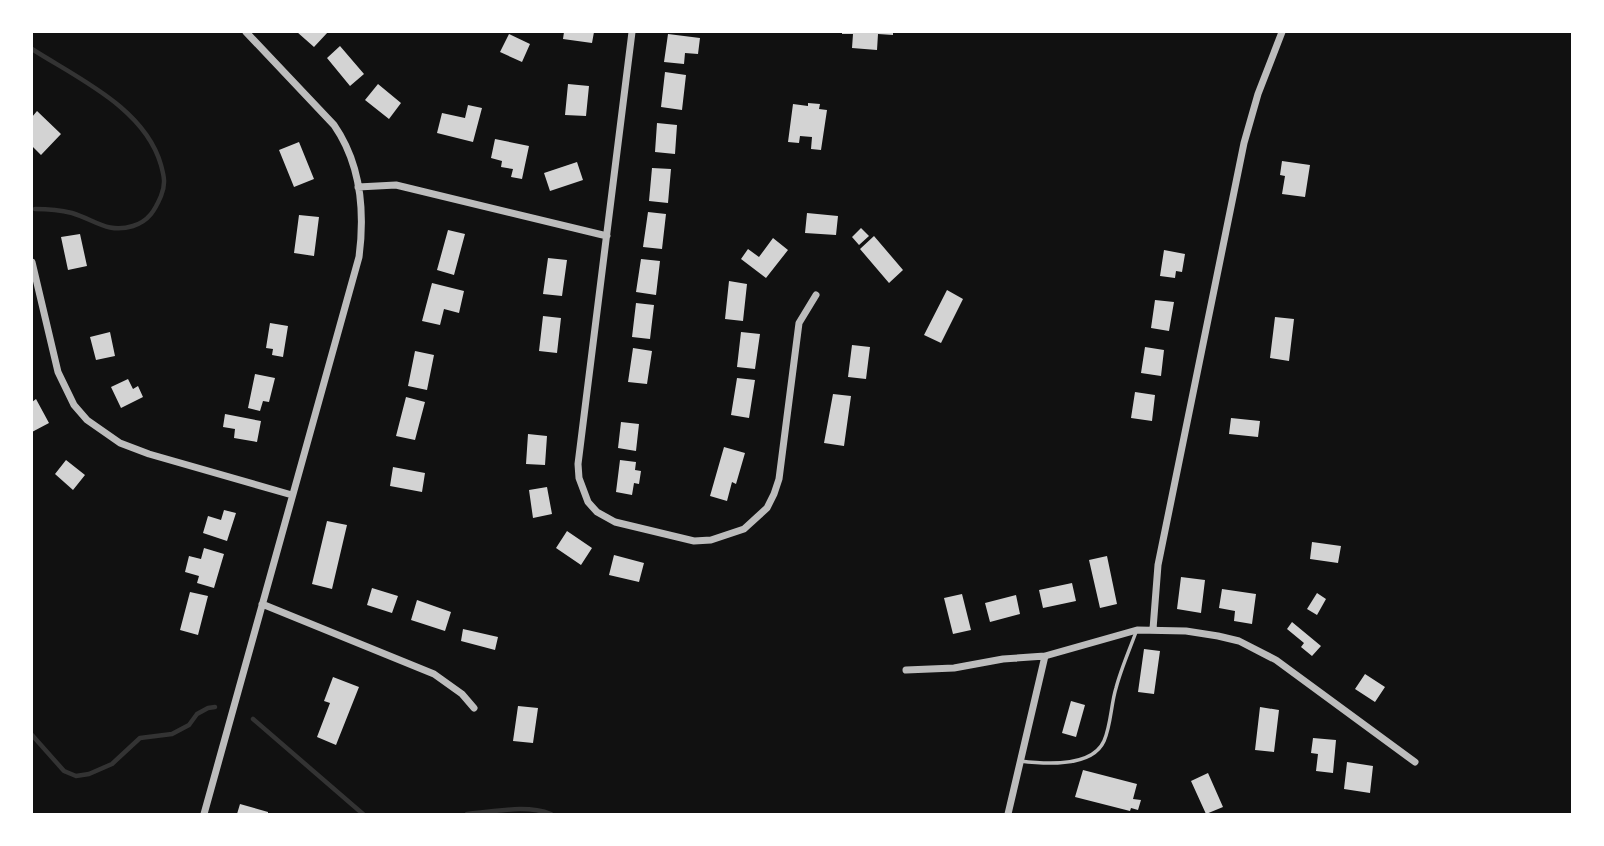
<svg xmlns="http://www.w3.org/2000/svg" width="1604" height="846" font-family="'Titillium Web',sans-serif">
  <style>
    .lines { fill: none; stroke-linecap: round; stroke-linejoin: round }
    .stream { stroke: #333; stroke-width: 4.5 }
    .building { fill: #d3d3d3 }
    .service { stroke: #bcbcbc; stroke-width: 3.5 }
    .minor { stroke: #bcbcbc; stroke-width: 7 }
  </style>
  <rect width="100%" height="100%" fill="#111"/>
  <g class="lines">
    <path class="stream" d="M32 49C77 78 145 108 161 165 164 176 166 184 161 196 155 210 149 221 133 226 108 234 95 220 72 213 60 210 48 209 35 209
      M253 719 363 814
      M32 735 64 771 76 776 89 774 112 764 140 738 172 734 189 725 197 714 208 708 215 707
      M467 814C494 812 525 804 551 814"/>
  </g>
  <path class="building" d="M297 32H328L314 47Z
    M564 32H594L592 43 563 39Z
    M842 32H893V35L878 34 877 50 852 48 853 34H842Z
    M509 34 530 44 522 62 500 52Z
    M668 34 700 38 698 54 685 53 684 64 664 62Z
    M340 46 364 74 350 86 327 58Z
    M665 72 686 75 682 110 661 107Z
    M378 84 401 103 389 119 365 100Z
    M568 84 589 86 586 116 565 115Z
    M808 103 820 104 819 109 827 110 821 150 811 149 812 137 800 136 799 143 788 142 793 104 808 106Z
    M468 105 482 108 473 142 437 133 442 113 465 118Z
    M37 111 61 134 41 155 32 146V117Z
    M657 123 677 125 675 154 655 152Z
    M495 139 529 146 522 179 511 177 513 169 501 167 502 161 491 158Z
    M299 142 314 179 294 187 279 150Z
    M1282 161 1310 165 1305 197 1282 194 1285 176 1280 175Z
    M577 162 583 180 550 191 544 173Z
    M652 168 671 169 668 203 649 201Z
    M648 212 666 214 662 249 643 247Z
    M807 213 838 216 836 235 805 233Z
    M299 215 319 217 314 256 294 253Z
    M861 228 869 236 859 245 852 237Z
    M448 230 465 234 454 275 437 270Z
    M80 234 87 266 68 270 61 237Z
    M874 236 903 270 889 283 860 249Z
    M773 238 788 250 766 278 741 259 748 249 759 257Z
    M1164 250 1185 254 1182 272 1176 271 1175 278 1160 276Z
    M548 258 567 260 562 296 543 294Z
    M641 259 660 261 656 295 636 292Z
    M729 281 747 284 743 321 725 319Z
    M432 283 464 291 459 313 444 309 440 325 422 321Z
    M947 290 963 299 941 343 924 335Z
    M1155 300 1174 302 1169 331 1151 328Z
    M636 303 654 305 650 339 632 337Z
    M543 316 561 318 557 353 539 351Z
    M1275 317 1294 319 1289 361 1270 358Z
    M270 323 288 326 283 357 272 355 273 349 266 348Z
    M110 332 115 356 96 360 90 337Z
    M741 332 760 334 755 369 737 367Z
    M852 345 870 347 866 379 848 377Z
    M1145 347 1164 350 1161 376 1141 373Z
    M633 348 652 351 647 384 628 382Z
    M415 351 434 355 427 390 408 386Z
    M255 374 275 378 269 402 263 401 260 411 248 408Z
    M737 378 755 380 749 418 731 415Z
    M128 379 133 389 138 386 143 397 121 408 111 387Z
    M1135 392 1155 395 1152 421 1131 418Z
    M833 394 851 396 844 446 824 443Z
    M406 397 425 402 415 440 396 436Z
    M36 399 49 423 32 432V402Z
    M225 414 261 421 257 442 234 438 235 429 223 427Z
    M1231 418 1260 421 1258 437 1229 434Z
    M621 422 639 424 636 451 618 448Z
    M528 434 547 436 545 465 526 464Z
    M724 447 745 453 736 484 732 482 727 501 710 496Z
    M66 460 85 475 73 490 55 474Z
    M620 460 636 462 635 470 641 471 639 484 634 483 632 495 616 492Z
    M393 467 425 473 422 492 390 486Z
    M547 487 552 514 533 518 529 490Z
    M224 510 236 513 227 541 203 533 208 516 221 520Z
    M327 521 347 525 332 589 312 584Z
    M567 531 592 548 581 565 556 548Z
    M1312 542 1341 546 1338 563 1310 559Z
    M204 548 224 554 214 588 197 583 199 576 185 572 189 556 201 559Z
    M614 555 644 563 639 582 609 575Z
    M1107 556 1117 604 1100 608 1089 560Z
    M1181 577 1205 580 1201 613 1177 609Z
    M1072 583 1076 601 1043 608 1039 590Z
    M372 588 398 596 392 613 367 605Z
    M1222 589 1256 594 1252 624 1234 621 1235 611 1219 608Z
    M190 592 208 596 198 635 180 630Z
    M1317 593 1326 599 1317 615 1307 609Z
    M962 594 971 630 953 634 944 598Z
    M1016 595 1020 614 990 622 985 603Z
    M417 600 451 612 445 631 411 620Z
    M1292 622 1321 646 1312 656 1301 647 1304 643 1287 629Z
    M463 629 498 637 495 650 461 641Z
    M1144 649 1160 651 1154 694 1138 692Z
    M1365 674 1385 687 1375 702 1355 689Z
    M333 677 359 687 336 745 317 737 330 703 324 701Z
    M1071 701 1085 705 1076 737 1062 733Z
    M518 706 538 708 533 743 513 741Z
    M1260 707 1279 710 1274 752 1255 750Z
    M1313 738 1336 740 1333 773 1316 771 1318 754 1311 753Z
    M1347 762 1373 766 1370 793 1344 789Z
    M1083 770 1137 784 1133 799 1141 800 1138 810 1131 808 1130 811 1075 797Z
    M1208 773 1223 807 1206 814 1191 781Z
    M240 804 268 812V814H237Z"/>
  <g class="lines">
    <path class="service" d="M1020 761C1044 764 1092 768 1104 741 1111 725 1111 704 1116 688 1121 669 1129 651 1136 632"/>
    <path class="minor" d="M632 32 578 464 579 478 588 502 597 512 615 522 694 541 711 540 744 529 767 508 774 494 779 479 799 323 816 295
      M358 187 396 185 607 236
      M32 262 58 372 74 405 87 420 120 443 149 454 292 495
      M262 604 434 674 462 694 474 708
      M1153 629 1158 565 1244 143 1258 94 1282 32
      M906 670 954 668 1003 659 1045 656 1137 630 1186 631 1218 636 1239 641 1276 660 1415 762
      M204 814 359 257C365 211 361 164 334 125L246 32
      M1008 814 1045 656"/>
  </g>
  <rect width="1604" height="846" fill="none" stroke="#ffffff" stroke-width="66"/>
</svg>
